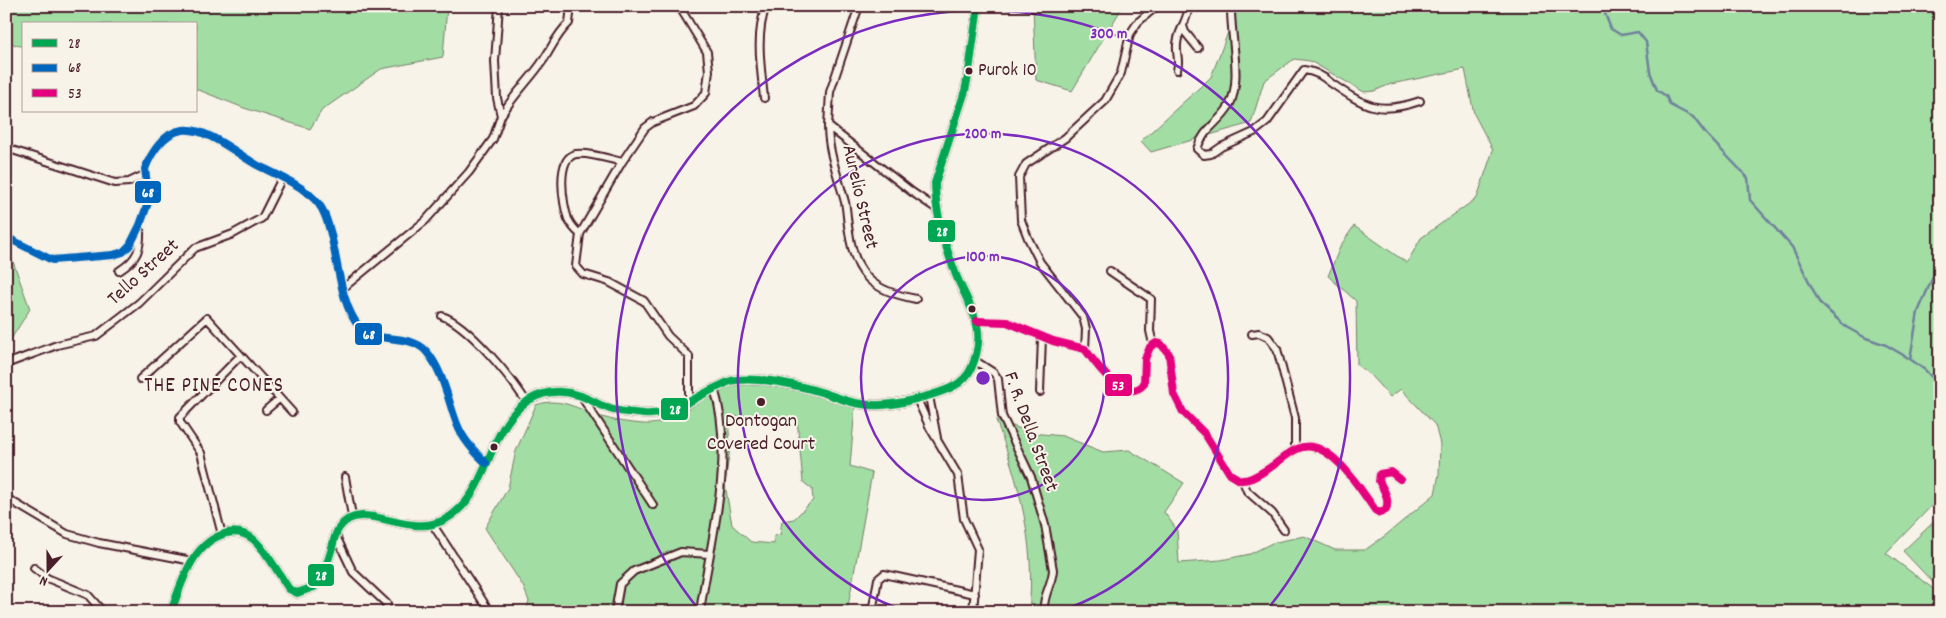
<svg xmlns="http://www.w3.org/2000/svg" width="1946" height="618" font-family="Dekko,sans-serif">
  <style>
    .green { fill: #a2dda4; stroke: #767e68; fill-rule: evenodd }
    .lines { fill: none; stroke-linecap: round; stroke-linejoin: round }
    .stream { stroke: #6f819c; stroke-width: 2.5 }
    .minor-casing { stroke: #4a1f2b; stroke-width: 10 }
    .tertiary-casing { stroke: #4a1f2b; stroke-width: 11 }
    .minor { stroke: #f7f3e8; stroke-width: 6 }
    .tertiary { stroke: #f7f3e8; stroke-width: 8 }
    .bus-1-casing { stroke: #f7f3e8; stroke-width: 11 }
    .bus-2-casing { stroke: #f7f3e8; stroke-width: 11 }
    .bus-3-casing { stroke: #f7f3e8; stroke-width: 11 }
    .bus-1 { stroke: #00a651; stroke-width: 8 }
    .bus-2 { stroke: #0065bd; stroke-width: 8 }
    .bus-3 { stroke: #e5007d; stroke-width: 8 }
    .ring { fill: none; stroke: #7b2cbf; stroke-width: 2.5 }
    .bus-dot { fill: #4a1f2b; stroke: #f7f3e8; stroke-width: 2 }
    .labels { text-anchor: middle; dominant-baseline: central; stroke-width: 4; stroke-linejoin: round; paint-order: stroke }
    .bus-label { font-size: 19px; fill: #4a1f2b; stroke: #f7f3e8; text-anchor: start }
    .street-label { font-size: 20px; fill: #4a1f2b; stroke: #f7f3e8 }
    .poi-label { font-size: 20px; fill: #4a1f2b; stroke: #f7f3e8 }
    .neighbourhood-label { font-size: 21px; letter-spacing: 1px; fill: #4a1f2b; stroke: #f7f3e8 }
    .centre { fill: #7b2cbf; stroke: #f7f3e8; stroke-width: 2.5 }
    .ring-label { font-size: 15px; text-anchor: middle; font-weight: bold; fill: #7b2cbf; stroke: #f7f3e8; stroke-width: 4; stroke-linejoin: round; paint-order: stroke }
    .line-badge { stroke: #f7f3e8; stroke-width: 2 }
    .badge-label { font-size: 14px; text-anchor: middle; font-weight: bold; fill: #fff }
  </style>
  <rect width="100%" height="100%" fill="#f7f3e8"/>
  <filter id="ink" filterUnits="userSpaceOnUse"><feTurbulence type="fractalNoise" baseFrequency=".02" numOctaves="2"/><feDisplacementMap in="SourceGraphic" scale="10" xChannelSelector="R" yChannelSelector="G"/><feConvolveMatrix kernelMatrix="1 2 1 2 8 2 1 2 1" color-interpolation-filters="sRGB"/></filter>
  <g filter="url(#ink)">
    <path class="green" d="M6 6H447L443 57 381 69 322 110 310 129 244 108 196 89V24H24V47L6 42Z
      M1033 6H1123L1072 91 1036 80Z
      M1238 6H1940V497L1886 553 1940 594V612H1029C1036 545 1019 482 996 420L1032 433 1063 436 1103 452 1129 450 1184 483 1164 512 1177 530 1179 563 1221 560 1250 554 1272 543 1304 536 1335 550H1365L1386 535 1435 494 1439 474 1440 444 1435 425 1401 389 1390 397 1370 375 1357 365 1356 301 1328 276 1341 245 1354 226 1407 263 1421 238 1477 198 1493 150 1474 114 1465 69 1391 84 1374 91 1364 92 1310 61 1294 59 1264 81 1251 123 1151 152 1141 141 1211 77Z
      M6 242 30 309 6 347Z
      M733 385C776 383 815 392 855 407L850 466 872 473 847 612H525L529 601 523 586 485 528 508 488 516 451 536 405C561 396 579 410 602 417 615 421 630 423 643 424 678 427 701 393 733 385ZM728 416 797 419 803 482 812 489 813 500 794 519 782 521 780 535 774 536V544L751 542 732 525 725 484 730 448Z
      M1940 516V590L1903 551Z"/>
    <g class="lines">
      <path class="stream" d="M1602 6 1611 29 1621 35 1638 32 1646 42 1650 72 1657 90 1666 96 1670 105 1693 117 1706 134 1748 178 1750 200 1792 247 1819 302 1846 327 1866 338 1886 345 1910 359 1925 370 1940 386
        M1910 359 1918 312 1935 272 1940 266"/>
      <defs>
        <path id="minor" d="M859 6 830 92 828 126 912 192 937 209
          M1231 6C1230 36 1243 80 1229 106 1220 122 1203 129 1197 149L1204 155 1211 154 1221 147 1254 132 1267 122 1304 70C1314 71 1323 76 1331 83 1366 107 1379 115 1420 101
          M1183 26 1185 32 1198 48
          M1177 70C1180 60 1176 55 1177 45 1177 32 1188 20 1189 6
          M764 98C761 68 755 35 766 6
          M501 116C513 95 529 81 542 62 552 48 556 35 569 23L571 6
          M828 126C828 152 838 176 845 202 847 211 847 222 849 232 855 276 873 291 916 299
          M6 148 115 183 129 182 144 175
          M622 162 580 234 576 266 583 274 609 282 644 301 668 336 689 356V402
          M580 234C575 230 571 225 568 219 563 205 555 158 576 154 589 152 609 159 622 162L645 128 653 122 694 106 706 93 709 71 707 52 679 6
          M6 237 52 260 113 255 123 252 130 245 140 225 149 200 145 169C151 153 164 132 183 130 206 127 237 154 257 165 271 172 287 179 301 188 308 193 318 201 322 209 339 242 335 298 360 328 373 344 408 332 426 351 443 370 448 401 457 424 463 440 475 452 486 463
          M119 271C138 259 141 249 140 227
          M1110 271 1151 299 1150 331 1153 344
          M342 289 425 221 469 172 493 139 501 116 497 98 495 61 499 6
          M442 316C468 324 511 378 526 401
          M977 321 1007 322 1053 341 1085 349C1095 363 1125 406 1144 384L1145 359 1150 347 1156 343 1161 344 1169 354 1174 394 1183 412 1205 434 1230 474 1240 480C1250 481 1259 474 1268 469 1278 463 1287 453 1297 449 1328 434 1361 490 1375 510L1380 513 1386 510C1390 498 1384 491 1379 481L1380 474 1391 472 1400 479
          M1252 334 1259 333 1268 337 1277 349 1295 418V449
          M1085 349 1086 329 1083 317 1040 262 1028 238 1021 220 1019 177 1026 164 1065 138 1105 101 1121 73 1130 34 1138 22 1157 6
          M974 360 994 373 998 379 1002 416 1031 477 1045 525 1053 570C1052 585 1042 597 1044 612
          M6 364 57 345 96 336 139 303 195 248 233 234 262 218 282 178
          M140 379 207 318 292 412
          M1040 392 1042 337
          M581 396 653 505
          M929 396 937 438
          M917 399 930 428 958 475 964 519 978 549 973 612
          M266 410 279 399
          M345 477 352 516
          M1243 481 1247 491 1272 513 1284 530
          M8 499 67 534 99 543 192 561
          M433 525 490 612
          M335 534 353 572 387 604 385 612
          M222 535 201 453 180 422V417L240 356
          M34 568 47 578 88 595 103 612
          M615 612 620 584 634 571 681 552 709 554
          M700 612C710 541 736 458 714 388
          M872 612 878 579 884 574 975 594"/>
        <path id="tertiary" d="M171 612C182 582 192 542 227 533 236 531 245 533 253 539 267 551 278 573 289 589L297 593 314 587C321 576 328 563 331 551 334 542 334 535 339 528 362 496 407 541 446 519 486 496 485 445 515 412 531 394 554 387 578 395 589 398 598 405 610 409 620 412 633 413 644 414 675 416 695 396 722 385 726 383 731 380 736 380 764 377 797 385 824 393 837 397 849 403 862 404 885 408 909 401 931 395 947 390 963 385 971 369 989 328 970 309 956 275 945 246 935 213 935 183L965 91 969 71 978 6"/>
      </defs>
      <use href="#minor" class="minor-casing"/>
      <use href="#tertiary" class="tertiary-casing"/>
      <use href="#minor" class="minor"/>
      <use href="#tertiary" class="tertiary"/>
      <defs>
        <path id="bus-1" d="M171 612C182 582 192 542 227 533 236 531 245 533 253 539 267 551 278 573 289 589L297 593 314 587C321 576 328 563 331 551 334 542 334 535 339 528 362 496 407 541 446 519 486 496 485 445 515 412 531 394 554 387 578 395 589 398 598 405 610 409 620 412 633 413 644 414 675 416 695 396 722 385 726 383 731 380 736 380 764 377 797 385 824 393 837 397 849 403 862 404 885 408 909 401 931 395 947 390 963 385 971 369 989 328 970 309 956 275 945 246 935 213 935 183L965 91 969 71 978 6"/>
        <path id="bus-2" d="M6 237 52 260 113 255 123 252 130 245 140 225 149 200 145 169C151 153 164 132 183 130 206 127 237 154 257 165 271 172 287 179 301 188 308 193 318 201 322 209 339 242 335 298 360 328 373 344 408 332 426 351 443 370 448 401 457 424 463 440 475 452 486 463"/>
        <path id="bus-3" d="M977 321 1007 322 1053 341 1085 349C1095 363 1125 406 1144 384L1145 359 1150 347 1156 343 1161 344 1169 354 1174 394 1183 412 1205 434 1230 474 1240 480C1250 481 1259 474 1268 469 1278 463 1287 453 1297 449 1328 434 1361 490 1375 510L1380 513 1386 510C1390 498 1384 491 1379 481L1380 474 1391 472 1400 479"/>
      </defs>
      <use href="#bus-1" class="bus-1-casing"/>
      <use href="#bus-2" class="bus-2-casing"/>
      <use href="#bus-3" class="bus-3-casing"/>
      <use href="#bus-1" class="bus-1"/>
      <use href="#bus-2" class="bus-2"/>
      <use href="#bus-3" class="bus-3"/>
    </g>
  </g>
  <g class="ring">
    <circle cx="983" cy="378" r="122"/>
    <path d="M909 612A245 245 0 1 1 1057 612"/>
    <path d="M700 611A367 367 0 1 1 1266 611"/>
  </g>
  <g class="bus-dot">
    <circle cx="969" cy="71" r="4.5"/>
    <circle cx="972" cy="309" r="4.5"/>
    <circle cx="761" cy="402" r="5"/>
    <circle cx="494" cy="447" r="4.5"/>
  </g>
  <g class="labels">
    <g class="bus-label">
      <text x="978" y="71">Purok 10</text>
    </g>
    <g class="street-label">
      <text transform="translate(859 197) rotate(77)">Aurelio Street</text>
      <text transform="translate(144 273) rotate(-42)">Tello Street</text>
      <text transform="translate(1030 432) rotate(70)">F. R. Della Street</text>
    </g>
    <g class="poi-label">
      <text x="761" y="422">Dontogan<tspan x="761" dy="23">Covered Court</tspan></text>
    </g>
    <g class="neighbourhood-label">
      <text x="214" y="387">THE PINE CONES</text>
    </g>
  </g>
  <circle cx="983" cy="378" r="8" class="centre"/>
  <g class="ring-label">
    <text x="1109" y="38">300 m</text>
    <text x="983" y="138">200 m</text>
    <text x="983" y="261">100 m</text>
  </g>
  <g class="line-badge">
    <rect x="134" y="180" width="28" height="24" rx="5" fill="#0065bd"/>
    <rect x="927" y="219" width="29" height="24" rx="5" fill="#00a651"/>
    <rect x="354" y="322" width="29" height="24" rx="5" fill="#0065bd"/>
    <rect x="1104" y="373" width="29" height="24" rx="5" fill="#e5007d"/>
    <rect x="660" y="397" width="29" height="24" rx="5" fill="#00a651"/>
    <rect x="307" y="563" width="28" height="24" rx="5" fill="#00a651"/>
  </g>
  <g class="badge-label">
    <text x="148" y="197">68</text>
    <text x="942" y="236">28</text>
    <text x="369" y="339">68</text>
    <text x="1118" y="390">53</text>
    <text x="675" y="414">28</text>
    <text x="321" y="580">28</text>
  </g>
  <rect width="1946" height="618" fill="none" stroke="#f7f3e8" stroke-width="25"/>
  <rect x="12" y="12" width="1921" height="593" fill="none" stroke="#4a1f2b" stroke-width="2" filter="url(#ink)"/>
  <rect x="22" y="22" width="175" height="90" fill="#f7f3e8" stroke="#b29e9c"/>
  <rect x="32" y="39" width="25" height="8" fill="#00a651" stroke="#b29e9c"/>
  <text x="68" y="48" font-size="15" fill="#4a1f2b">28</text>
  <rect x="32" y="64" width="25" height="8" fill="#0065bd" stroke="#b29e9c"/>
  <text x="68" y="72" font-size="15" fill="#4a1f2b">68</text>
  <rect x="32" y="89" width="25" height="8" fill="#e5007d" stroke="#b29e9c"/>
  <text x="68" y="98" font-size="15" fill="#4a1f2b">53</text>
  <g transform="translate(48 570) rotate(201)" stroke="#f7f3e8" stroke-width="4" paint-order="stroke">
  <path d="M0-4L9 19L0 12L-9 19Z" fill="#4a1f2b"/>
  <text y="-8" font-size="14" font-weight="bold" text-anchor="middle" fill="#4a1f2b">N</text>
  </g>
</svg>
